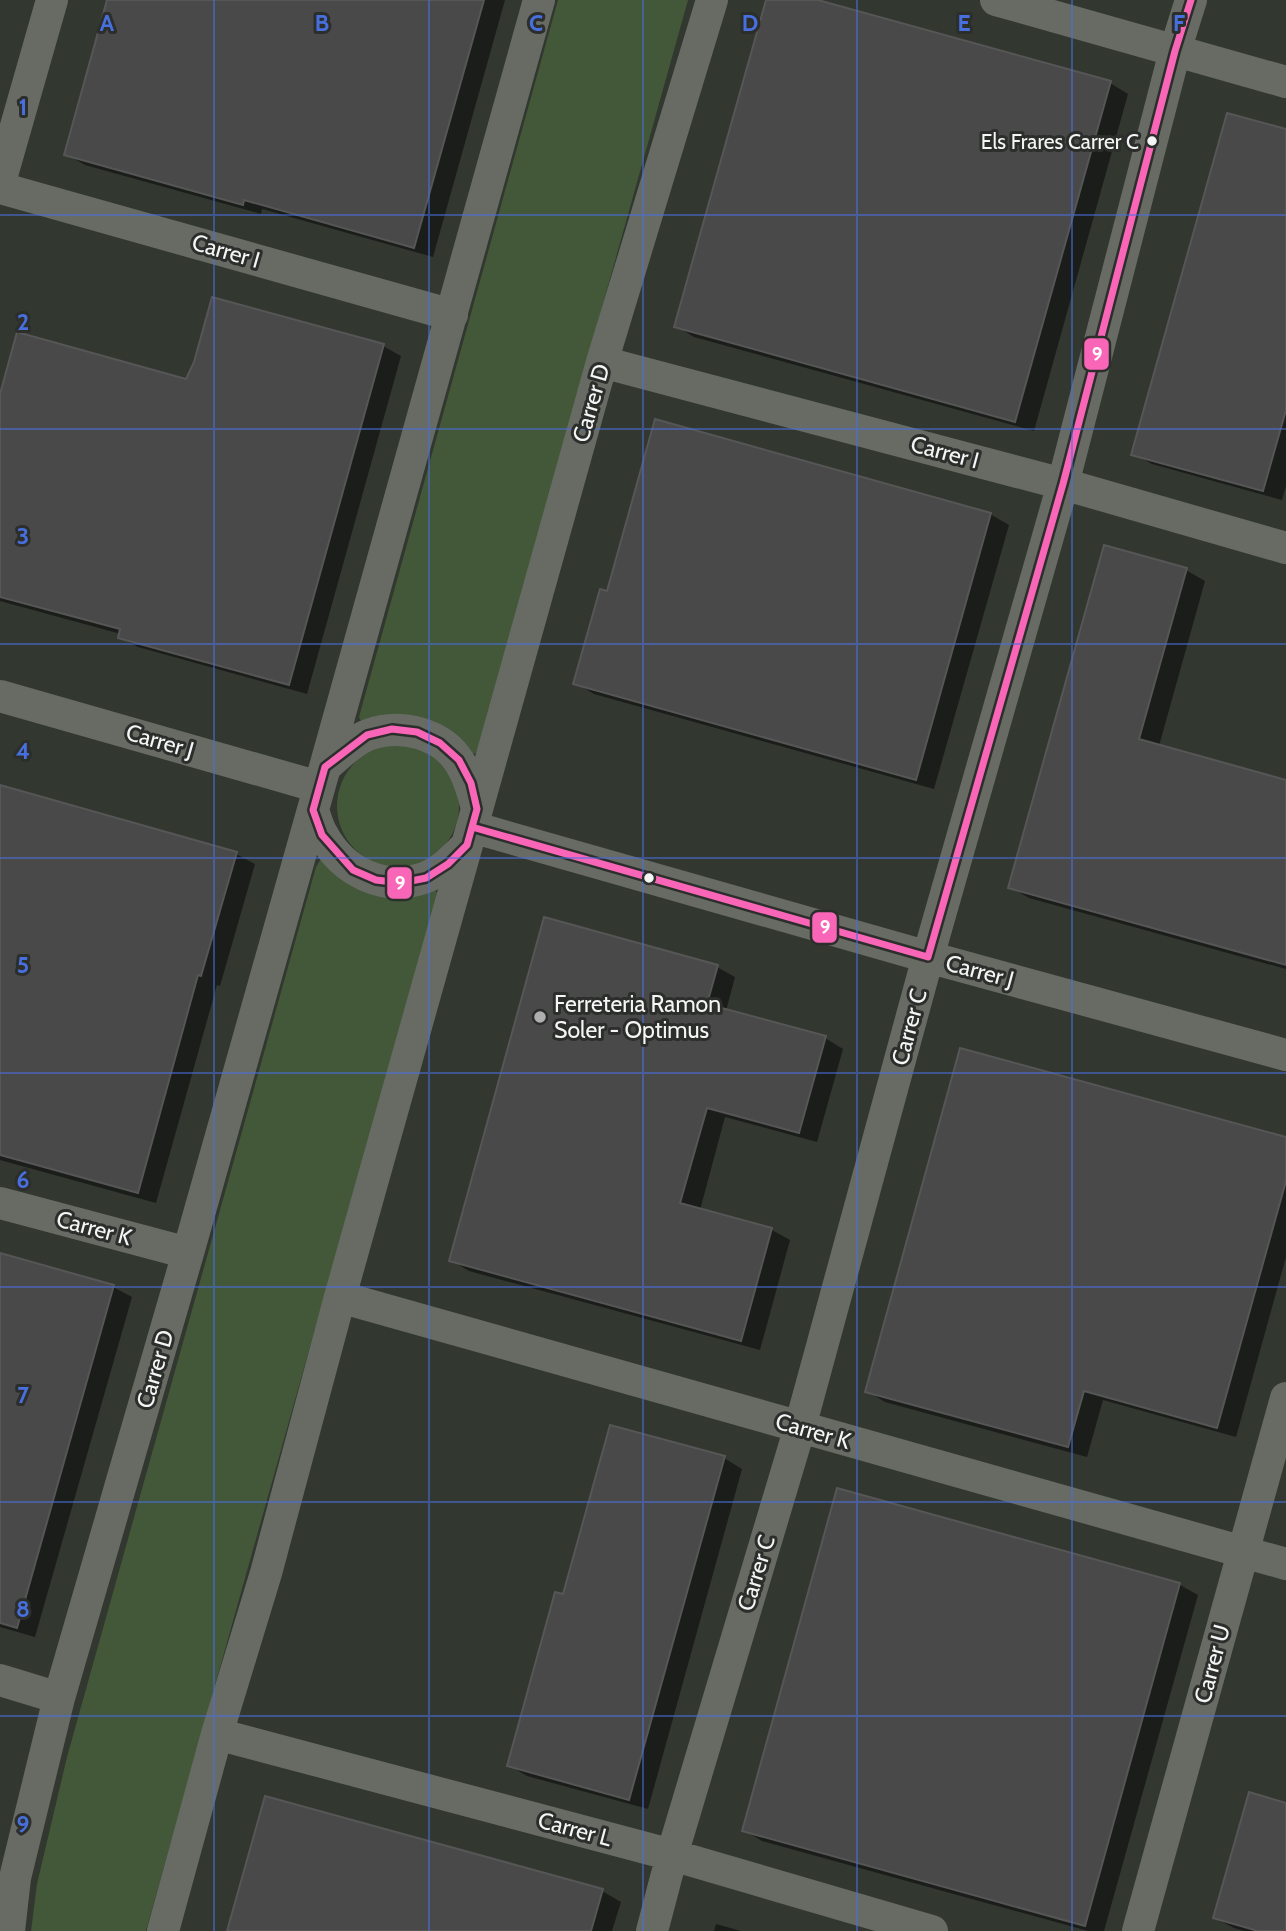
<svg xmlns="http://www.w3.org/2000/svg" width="1286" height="1931" font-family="Cabin,sans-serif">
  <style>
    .built { fill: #323730 }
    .green { fill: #435839 }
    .shadow { fill: #0007 }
    .building { fill: #494949; stroke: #565656; stroke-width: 2 }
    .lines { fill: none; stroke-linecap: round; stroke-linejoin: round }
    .minor { stroke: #676b64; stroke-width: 32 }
    .bus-1-casing { stroke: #2c2e2c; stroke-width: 12 }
    .bus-1 { stroke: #fa66b7; stroke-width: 7 }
    .grid { fill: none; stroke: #486fde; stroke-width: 2; stroke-opacity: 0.55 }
    .bus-dot { fill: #f4f5f4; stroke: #2c2e2c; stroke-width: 2.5 }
    .poi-dot { fill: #aeafae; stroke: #2c2e2c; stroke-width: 2.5 }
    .labels { text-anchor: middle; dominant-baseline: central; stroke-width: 6; stroke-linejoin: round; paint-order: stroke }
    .bus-label { font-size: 21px; fill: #f4f5f4; stroke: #2c2e2c; text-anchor: end }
    .street-label { font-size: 23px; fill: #f4f5f4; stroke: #2c2e2c }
    .poi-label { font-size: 23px; fill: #f4f5f4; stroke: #2c2e2c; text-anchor: start }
    .grid-label { font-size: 23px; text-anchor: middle; font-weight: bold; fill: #486fde; stroke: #2c2e2c; stroke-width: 6; stroke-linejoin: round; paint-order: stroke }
    .line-badge { stroke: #2c2e2c; stroke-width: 2.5 }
    .badge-label { font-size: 19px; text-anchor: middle; font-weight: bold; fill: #fff }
  </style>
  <rect width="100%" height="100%" fill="#2d2d2d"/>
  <path class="built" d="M0 0H1286V1931H0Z"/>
  <path class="green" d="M558 0H688L479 747 476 753 471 755 362 723 359 717Z
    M337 806a61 61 0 1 1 122 0a61 61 0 1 1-122 0Z
    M321 859 435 888 437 894 146 1931H31L37 1884 67 1757 316 867Z"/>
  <path class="shadow" d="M109 0H505L433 257 262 209 261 214 85 165 66 154Z
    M768 0H811L1110 83 1128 94 1034 431 694 337 676 326Z
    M1286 131V486L1282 500 1152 464 1134 454Z
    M383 346 401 356 307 694 138 647 120 637 121 634 0 601V400L187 381 196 363Z
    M990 514 1009 525 934 789 594 694 576 683 608 593Z
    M1186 570 1205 581 1159 746 1286 781V969L1029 898 1010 887Z
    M0 787 236 854 255 864 220 986 217 985 156 1203 0 1160Z
    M717 967 735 977 726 1011 825 1038 843 1049 817 1142 725 1117 700 1210 772 1230 790 1240 760 1350 469 1271 451 1260Z
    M1286 1139V1257L1236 1437 1103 1400 1087 1457 885 1402 867 1391Z
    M0 1255 113 1287 132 1297 35 1637 0 1627Z
    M724 1458 742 1469 648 1809 527 1776 509 1765 564 1596Z
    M839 1491 1180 1585 1198 1595 1104 1931H1088L762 1841 744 1830Z
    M1286 1804V1931H1244L1234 1928 1215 1918Z
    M602 1891 621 1902 612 1931H229Z
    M716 1924 741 1931H714Z"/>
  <path class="building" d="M107 0H484L414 248 244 200 243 205 64 155Z
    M766 0H818L1111 81 1015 422 674 327Z
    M1227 113 1286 129V410L1263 491 1131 455Z
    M212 297 384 344 289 685 118 638 120 629 0 597V394L17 332 186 379 194 362Z
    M655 419 991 513 916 780 573 684 600 589 607 591Z
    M1104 545 1187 568 1139 739 1286 780V965L1008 888Z
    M0 785 237 852 201 976 198 975 138 1193 0 1155Z
    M544 917 718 965 707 1004 826 1036 799 1133 707 1108 680 1203 772 1228 741 1341 449 1261Z
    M960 1048 1286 1137V1181L1217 1428 1084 1391 1068 1447 865 1392Z
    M0 1253 114 1285 17 1628 0 1623Z
    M610 1425 725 1456 629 1800 507 1766 555 1592 563 1594Z
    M837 1488 1180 1583 1085 1926 742 1831Z
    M1249 1792 1286 1803V1931H1258L1213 1918Z
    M265 1796 603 1889 591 1931H227Z"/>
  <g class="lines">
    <path class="minor" d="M996 0 1286 82
      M0 182 52 0
      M0 188 452 315
      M602 362 1063 484 1286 548
      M0 696 319 787
      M325 767 539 0
      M313 810C316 818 318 828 323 835 343 872 384 892 424 878 441 872 455 857 467 845L602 362 712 0
      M472 827 928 957 1286 1055
      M0 1203 188 1253
      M340 1297 1286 1564
      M0 1680 59 1698
      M217 1734 672 1855 932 1931
      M9 1931 15 1878 59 1698 188 1253 325 767C338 756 352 741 368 735 400 723 442 733 460 763 469 777 473 792 477 809
      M163 1931 217 1734 266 1573 340 1297 467 845
      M652 1931 672 1855 800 1427 928 957 1063 484 1175 51 1191 0
      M1138 1931 1286 1398"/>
    <defs>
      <path id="bus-1" d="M392 729 417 732 440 743 459 760 471 783 477 809 467 845 448 864 426 878 401 883 376 880 353 870 322 835 313 810 325 767 367 735Z
        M472 827 928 957 1063 484 1175 51 1191 0"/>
    </defs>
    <use href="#bus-1" class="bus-1-casing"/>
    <use href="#bus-1" class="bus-1"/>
  </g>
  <path class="grid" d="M214 0V1931M429 0V1931M643 0V1931M857 0V1931M1072 0V1931M0 215H1286M0 429H1286M0 644H1286M0 858H1286M0 1073H1286M0 1287H1286M0 1502H1286M0 1716H1286"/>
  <g class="bus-dot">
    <circle cx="1152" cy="141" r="6"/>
    <circle cx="649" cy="878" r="6"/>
  </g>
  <circle class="poi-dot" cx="540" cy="1017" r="7"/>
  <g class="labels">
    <g class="bus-label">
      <text x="1139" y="141">Els Frares Carrer C</text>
    </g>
    <g class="street-label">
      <text transform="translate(226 251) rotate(16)">Carrer I</text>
      <text transform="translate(591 403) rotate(-74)">Carrer D</text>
      <text transform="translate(945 452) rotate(15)">Carrer I</text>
      <text transform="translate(160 741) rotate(16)">Carrer J</text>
      <text transform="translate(980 971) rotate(15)">Carrer J</text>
      <text transform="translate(909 1027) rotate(-75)">Carrer C</text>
      <text transform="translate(94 1228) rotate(15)">Carrer K</text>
      <text transform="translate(155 1369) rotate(-74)">Carrer D</text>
      <text transform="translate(813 1431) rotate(16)">Carrer K</text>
      <text transform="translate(756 1573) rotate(-73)">Carrer C</text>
      <text transform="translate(1212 1664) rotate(-75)">Carrer U</text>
      <text transform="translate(575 1829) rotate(15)">Carrer L</text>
    </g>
    <g class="poi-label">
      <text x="554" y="1004">Ferreteria Ramon<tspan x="554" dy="26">Soler - Optimus</tspan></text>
    </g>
  </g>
  <g class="grid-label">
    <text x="107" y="31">A</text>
    <text x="322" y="31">B</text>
    <text x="536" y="31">C</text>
    <text x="750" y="31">D</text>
    <text x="964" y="31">E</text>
    <text x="1179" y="31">F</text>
    <text x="23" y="115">1</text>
    <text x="23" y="330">2</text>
    <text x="23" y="544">3</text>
    <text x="23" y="759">4</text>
    <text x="23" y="973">5</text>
    <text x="23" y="1188">6</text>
    <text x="23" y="1403">7</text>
    <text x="23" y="1617">8</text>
    <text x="23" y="1832">9</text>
  </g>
  <g class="line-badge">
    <rect x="1083" y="337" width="27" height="34" rx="7" fill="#fa66b7"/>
    <rect x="386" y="866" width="27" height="34" rx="7" fill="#fa66b7"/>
    <rect x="811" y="911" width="27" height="33" rx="7" fill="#fa66b7"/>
  </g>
  <g class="badge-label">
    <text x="1097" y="361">9</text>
    <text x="400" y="890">9</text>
    <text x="825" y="934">9</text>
  </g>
</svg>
